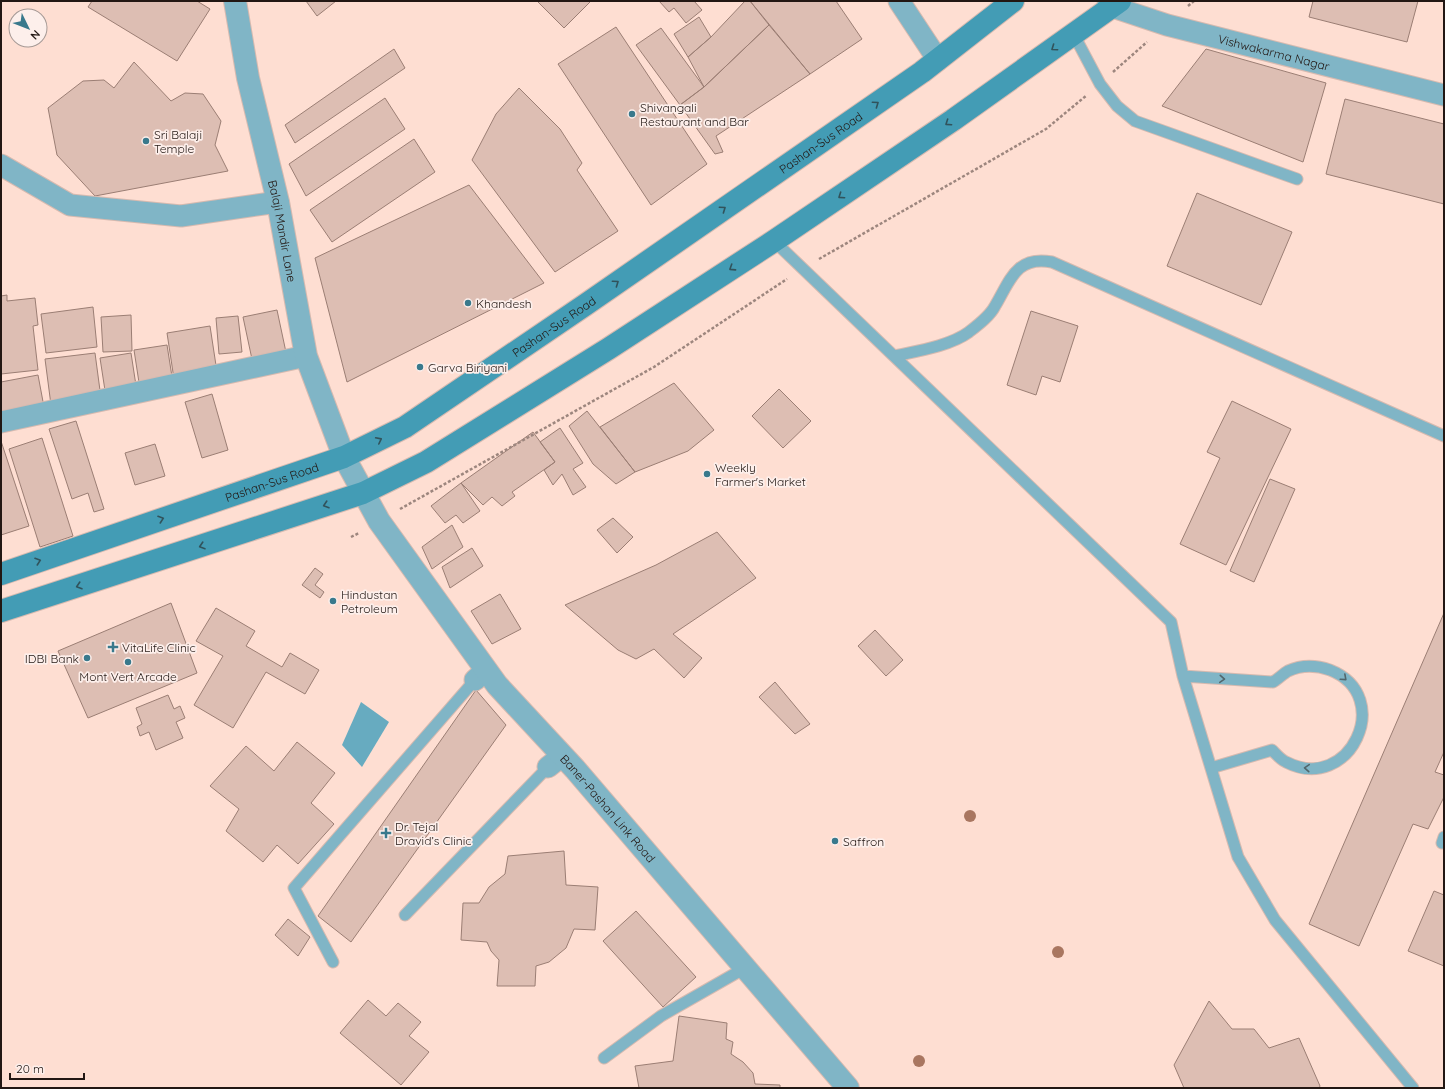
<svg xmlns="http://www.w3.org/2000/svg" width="1445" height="1089" font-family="Quicksand,sans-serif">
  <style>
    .water { fill: #67abc0 }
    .building { fill: #ddbeb3; stroke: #9b7e74 }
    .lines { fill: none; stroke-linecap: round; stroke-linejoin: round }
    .service-casing { stroke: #d6bab0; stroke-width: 13 }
    .minor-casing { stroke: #d6bab0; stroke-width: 23 }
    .tertiary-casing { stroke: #d6bab0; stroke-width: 24 }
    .secondary-casing { stroke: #d6bab0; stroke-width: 24 }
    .path { stroke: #9d867e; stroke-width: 2.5; stroke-dasharray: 3 2; stroke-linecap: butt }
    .service { stroke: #80b5c6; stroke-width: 11 }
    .minor { stroke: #80b5c6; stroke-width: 21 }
    .tertiary { stroke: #80b5c6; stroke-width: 22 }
    .secondary { stroke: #439cb5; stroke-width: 22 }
    .tree { fill: #a97660 }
    .oneway { stroke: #31535c }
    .oneway2 { stroke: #51666c }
    .poi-dot { fill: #39798c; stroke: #fdefeb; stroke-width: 1.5 }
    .labels { text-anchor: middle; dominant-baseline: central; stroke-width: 3.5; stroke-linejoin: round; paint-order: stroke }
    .street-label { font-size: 12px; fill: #221713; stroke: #fdefeb }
    .poi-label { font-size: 12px; fill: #221713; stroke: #fdefeb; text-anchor: start }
  </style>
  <rect width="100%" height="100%" fill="#feded2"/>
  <path class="water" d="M361 702 389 722 362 767 342 745Z"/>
  <path class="building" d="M92 1H197L210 9 177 61 88 7Z
    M306 1H336L317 16Z
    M537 1H591L564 28Z
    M659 1H694L702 10 686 23 674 8 669 12Z
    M745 1H750L769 25 704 87 688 57 711 37Z
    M750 1H836L862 39 810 74Z
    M1313 1H1418L1407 42 1309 17Z
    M699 17 711 37 688 57 674 34Z
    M769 25 810 74 716 136 723 152 715 154 680 105 704 87Z
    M616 27 707 164 651 205 558 64Z
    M661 28 704 87 680 105 636 45Z
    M394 49 405 68 295 143 285 125Z
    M1206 49 1326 83 1303 162 1162 106Z
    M134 62 171 101 185 93 203 94 221 121 215 145 228 171 95 196 57 155 48 108 83 81 104 80 114 88Z
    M519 88 560 129 582 163 577 170 618 231 555 272 472 160 496 114Z
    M385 98 405 129 306 196 289 164Z
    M1345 99 1444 124V204L1326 174Z
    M414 139 435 172 332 242 310 210Z
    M469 185 544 283 347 382 315 258Z
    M1197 193 1292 232 1261 305 1167 266Z
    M7 295V301L35 298 38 325 33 326 38 370 1 374V296Z
    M93 307 97 347 46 353 41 314Z
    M277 310 287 357 253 364 243 317Z
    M1031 311 1078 326 1060 382 1042 376 1036 395 1007 385Z
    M131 315 132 351 103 352 101 317Z
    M238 316 242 352 219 354 216 318Z
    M210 326 217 372 174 379 167 333Z
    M167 345 173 383 140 389 134 350Z
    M95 353 101 398 51 405 45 359Z
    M131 353 137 392 106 397 100 358Z
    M38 375 44 407 1 416V382Z
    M674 383 714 430 688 451 635 472 600 427Z
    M779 389 811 421 783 448 752 416Z
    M212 394 228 450 202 458 185 402Z
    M1232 401 1291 429 1226 565 1180 544 1220 458 1207 452Z
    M587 411 635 472 616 484 593 464 569 426Z
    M76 421 104 509 94 512 88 493 72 499 49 429Z
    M560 428 583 463 573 469 586 487 573 495 562 474 553 485 544 470 555 462 540 442Z
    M533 432 555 462 512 492 515 496 502 506 492 497 483 505 461 483Z
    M42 438 73 536 40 547 9 449Z
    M1 441 29 526 1 535Z
    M155 444 165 476 135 485 125 453Z
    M1270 479 1295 489 1254 582 1230 571Z
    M461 483 480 511 463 523 456 515 445 523 431 506Z
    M613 518 633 537 617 553 597 530Z
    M452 525 463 547 432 569 422 547Z
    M717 532 756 578 673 634 702 658 684 678 654 649 636 659 618 650 565 605 656 565Z
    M472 548 483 566 450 588 442 567Z
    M315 568 323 574 315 585 324 592 320 598 302 585Z
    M500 594 521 629 492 644 471 611Z
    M171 603 197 673 88 718 58 651Z
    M216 608 255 631 246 646 282 667 290 653 319 670 305 694 266 672 233 728 194 705 223 656 196 641Z
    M1444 613V752L1435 772 1444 775V797L1428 829 1413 824 1359 946 1309 924Z
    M875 630 903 660 886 676 858 646Z
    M775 682 810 724 795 734 759 697Z
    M476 690 506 725 351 942 318 916Z
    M168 695 174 709 180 706 185 718 176 722 183 738 156 750 149 732 140 736 137 727 142 724 136 708Z
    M297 742 335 773 311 803 334 824 298 864 277 845 263 862 226 831 239 809 210 786 246 746 274 771Z
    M564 851 566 885 598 887 595 930 574 929 566 948 549 962 536 966 535 986H497L499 960 491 951 487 942 461 940 463 903H479L489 887 505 874 508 856Z
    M1434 891 1444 895V966L1408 951Z
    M636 911 696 977 663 1007 603 941Z
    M288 919 310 937 298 956 275 935Z
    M368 1000 386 1016 398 1003 421 1022 409 1036 429 1052 401 1085 340 1033Z
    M1209 1001 1232 1029H1254L1269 1048 1299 1038 1320 1086 1319 1088H1184L1174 1065Z
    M679 1016 727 1023 726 1039 733 1042 731 1054 743 1062 753 1073 755 1084 780 1085V1088H639L635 1066 673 1061Z"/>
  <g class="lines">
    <defs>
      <path id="service" d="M1074 35 1100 84 1117 106 1135 121 1297 179
        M774 241 1171 622 1183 676 1238 857 1275 920 1413 1088
        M894 356C917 351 950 346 969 332 978 325 990 316 995 306 1010 281 1016 255 1052 262L1444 436
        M1183 676 1273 682C1278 679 1283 674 1288 671 1301 665 1316 665 1330 670 1396 696 1350 795 1286 762 1281 760 1276 754 1272 750L1211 768
        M1444 837 1442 843H1444
        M405 915 548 767
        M333 962 294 888 475 680
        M604 1058 661 1016 745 968"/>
      <g id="minor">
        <path d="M899 1 938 60"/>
        <path id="s1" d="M1108 1 1113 7 1167 25 1444 95"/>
        <path d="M1 165 70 205 181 216 278 202"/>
        <path d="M1 422 306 356"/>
        <path d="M475 680 486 670"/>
        <path d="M548 767 562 756"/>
      </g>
      <g id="tertiary">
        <path id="s2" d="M235 1 248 78 278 202 306 356 344 457 379 521 497 685 575 769 848 1088"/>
      </g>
      <g id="secondary">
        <path id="s3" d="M1 574 344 457 405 427 585 305 922 72 1013 1"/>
        <path d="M1 611 363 493 426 462 608 349 774 241 953 120 1120 1"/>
      </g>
    </defs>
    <use href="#service" class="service-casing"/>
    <use href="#minor" class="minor-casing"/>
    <use href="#tertiary" class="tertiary-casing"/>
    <use href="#secondary" class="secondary-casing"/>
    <path class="path" d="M1188 6 1194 1
      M1113 72 1147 42
      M819 259 1046 129 1087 95
      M400 509 654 367 787 279
      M351 537 359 533"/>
    <use href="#service" class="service"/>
    <use href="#minor" class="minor"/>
    <use href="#tertiary" class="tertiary"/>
    <use href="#secondary" class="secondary"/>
  </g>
  <g class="tree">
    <circle cx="970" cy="816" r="6"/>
    <circle cx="1058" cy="952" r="6"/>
    <circle cx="919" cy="1061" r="6"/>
  </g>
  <defs><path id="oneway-chevron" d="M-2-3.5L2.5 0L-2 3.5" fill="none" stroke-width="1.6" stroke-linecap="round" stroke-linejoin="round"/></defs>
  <g class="oneway">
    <use href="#oneway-chevron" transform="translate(1054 48) rotate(145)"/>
    <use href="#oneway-chevron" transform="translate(876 104) rotate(-35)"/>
    <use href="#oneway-chevron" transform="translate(948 123) rotate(146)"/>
    <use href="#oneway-chevron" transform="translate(841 196) rotate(146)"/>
    <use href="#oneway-chevron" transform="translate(723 209) rotate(-35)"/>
    <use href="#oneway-chevron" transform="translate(732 268) rotate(147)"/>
    <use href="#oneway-chevron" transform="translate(616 283) rotate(-35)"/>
    <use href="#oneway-chevron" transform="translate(379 440) rotate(-27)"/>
    <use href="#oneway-chevron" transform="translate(326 505) rotate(162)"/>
    <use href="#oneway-chevron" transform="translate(161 519) rotate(-19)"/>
    <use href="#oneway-chevron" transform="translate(202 546) rotate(162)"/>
    <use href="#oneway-chevron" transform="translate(38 561) rotate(-19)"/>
    <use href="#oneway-chevron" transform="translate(79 586) rotate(162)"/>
  </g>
  <g class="oneway2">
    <use href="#oneway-chevron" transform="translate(1344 678) rotate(42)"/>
    <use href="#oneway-chevron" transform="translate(1222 679) rotate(4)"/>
    <use href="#oneway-chevron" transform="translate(1307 768) rotate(-176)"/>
  </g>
  <g class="poi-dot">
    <circle cx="632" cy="114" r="4"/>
    <circle cx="146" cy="141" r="4"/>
    <circle cx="468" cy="303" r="4"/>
    <circle cx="420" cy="367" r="4"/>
    <circle cx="707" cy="474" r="4"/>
    <circle cx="333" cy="601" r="4"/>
    <path d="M111 641h4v4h4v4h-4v4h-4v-4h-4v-4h4z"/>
    <circle cx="87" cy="658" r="4"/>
    <circle cx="128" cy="662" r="4"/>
    <path d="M384 827h4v4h4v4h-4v4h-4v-4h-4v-4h4z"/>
    <circle cx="835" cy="841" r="4"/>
  </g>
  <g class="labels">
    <g class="street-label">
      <text stroke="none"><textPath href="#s1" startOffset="175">Vishwakarma Nagar</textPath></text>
      <text stroke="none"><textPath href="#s3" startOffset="934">Pashan-Sus Road</textPath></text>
      <text stroke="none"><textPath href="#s2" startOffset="235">Balaji Mandir Lane</textPath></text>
      <text stroke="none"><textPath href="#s3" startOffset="610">Pashan-Sus Road</textPath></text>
      <text stroke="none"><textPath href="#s3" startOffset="286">Pashan-Sus Road</textPath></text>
      <text stroke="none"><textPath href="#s2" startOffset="911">Baner-Pashan Link Road</textPath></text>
    </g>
    <g class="poi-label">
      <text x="640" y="107">Shivangali<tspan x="640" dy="14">Restaurant and Bar</tspan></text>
      <text x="154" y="134">Sri Balaji<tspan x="154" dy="14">Temple</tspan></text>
      <text x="476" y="303">Khandesh</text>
      <text x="428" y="367">Garva Biriyani</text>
      <text x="715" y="467">Weekly<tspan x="715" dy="14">Farmer's Market</tspan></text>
      <text x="341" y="594">Hindustan<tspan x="341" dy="14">Petroleum</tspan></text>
      <text x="122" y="647">VitaLife Clinic</text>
      <text x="79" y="658" text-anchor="end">IDBI Bank</text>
      <text x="128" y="676" text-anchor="middle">Mont Vert Arcade</text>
      <text x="395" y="826">Dr. Tejal<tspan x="395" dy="14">Dravid’s Clinic</tspan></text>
      <text x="843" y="841">Saffron</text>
    </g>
  </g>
  <rect width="1445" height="1089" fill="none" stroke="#221713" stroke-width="4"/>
  <g transform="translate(28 28) rotate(133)"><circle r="19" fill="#fdefeb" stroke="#a59995"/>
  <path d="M0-3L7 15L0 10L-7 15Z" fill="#39798c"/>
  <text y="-6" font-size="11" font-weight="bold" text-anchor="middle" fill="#221713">N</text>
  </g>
  <path d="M10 1073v6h74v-6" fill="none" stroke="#221713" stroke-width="2"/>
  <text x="16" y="1073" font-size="12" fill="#221713" stroke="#fdefeb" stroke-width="3" paint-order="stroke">20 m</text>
</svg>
